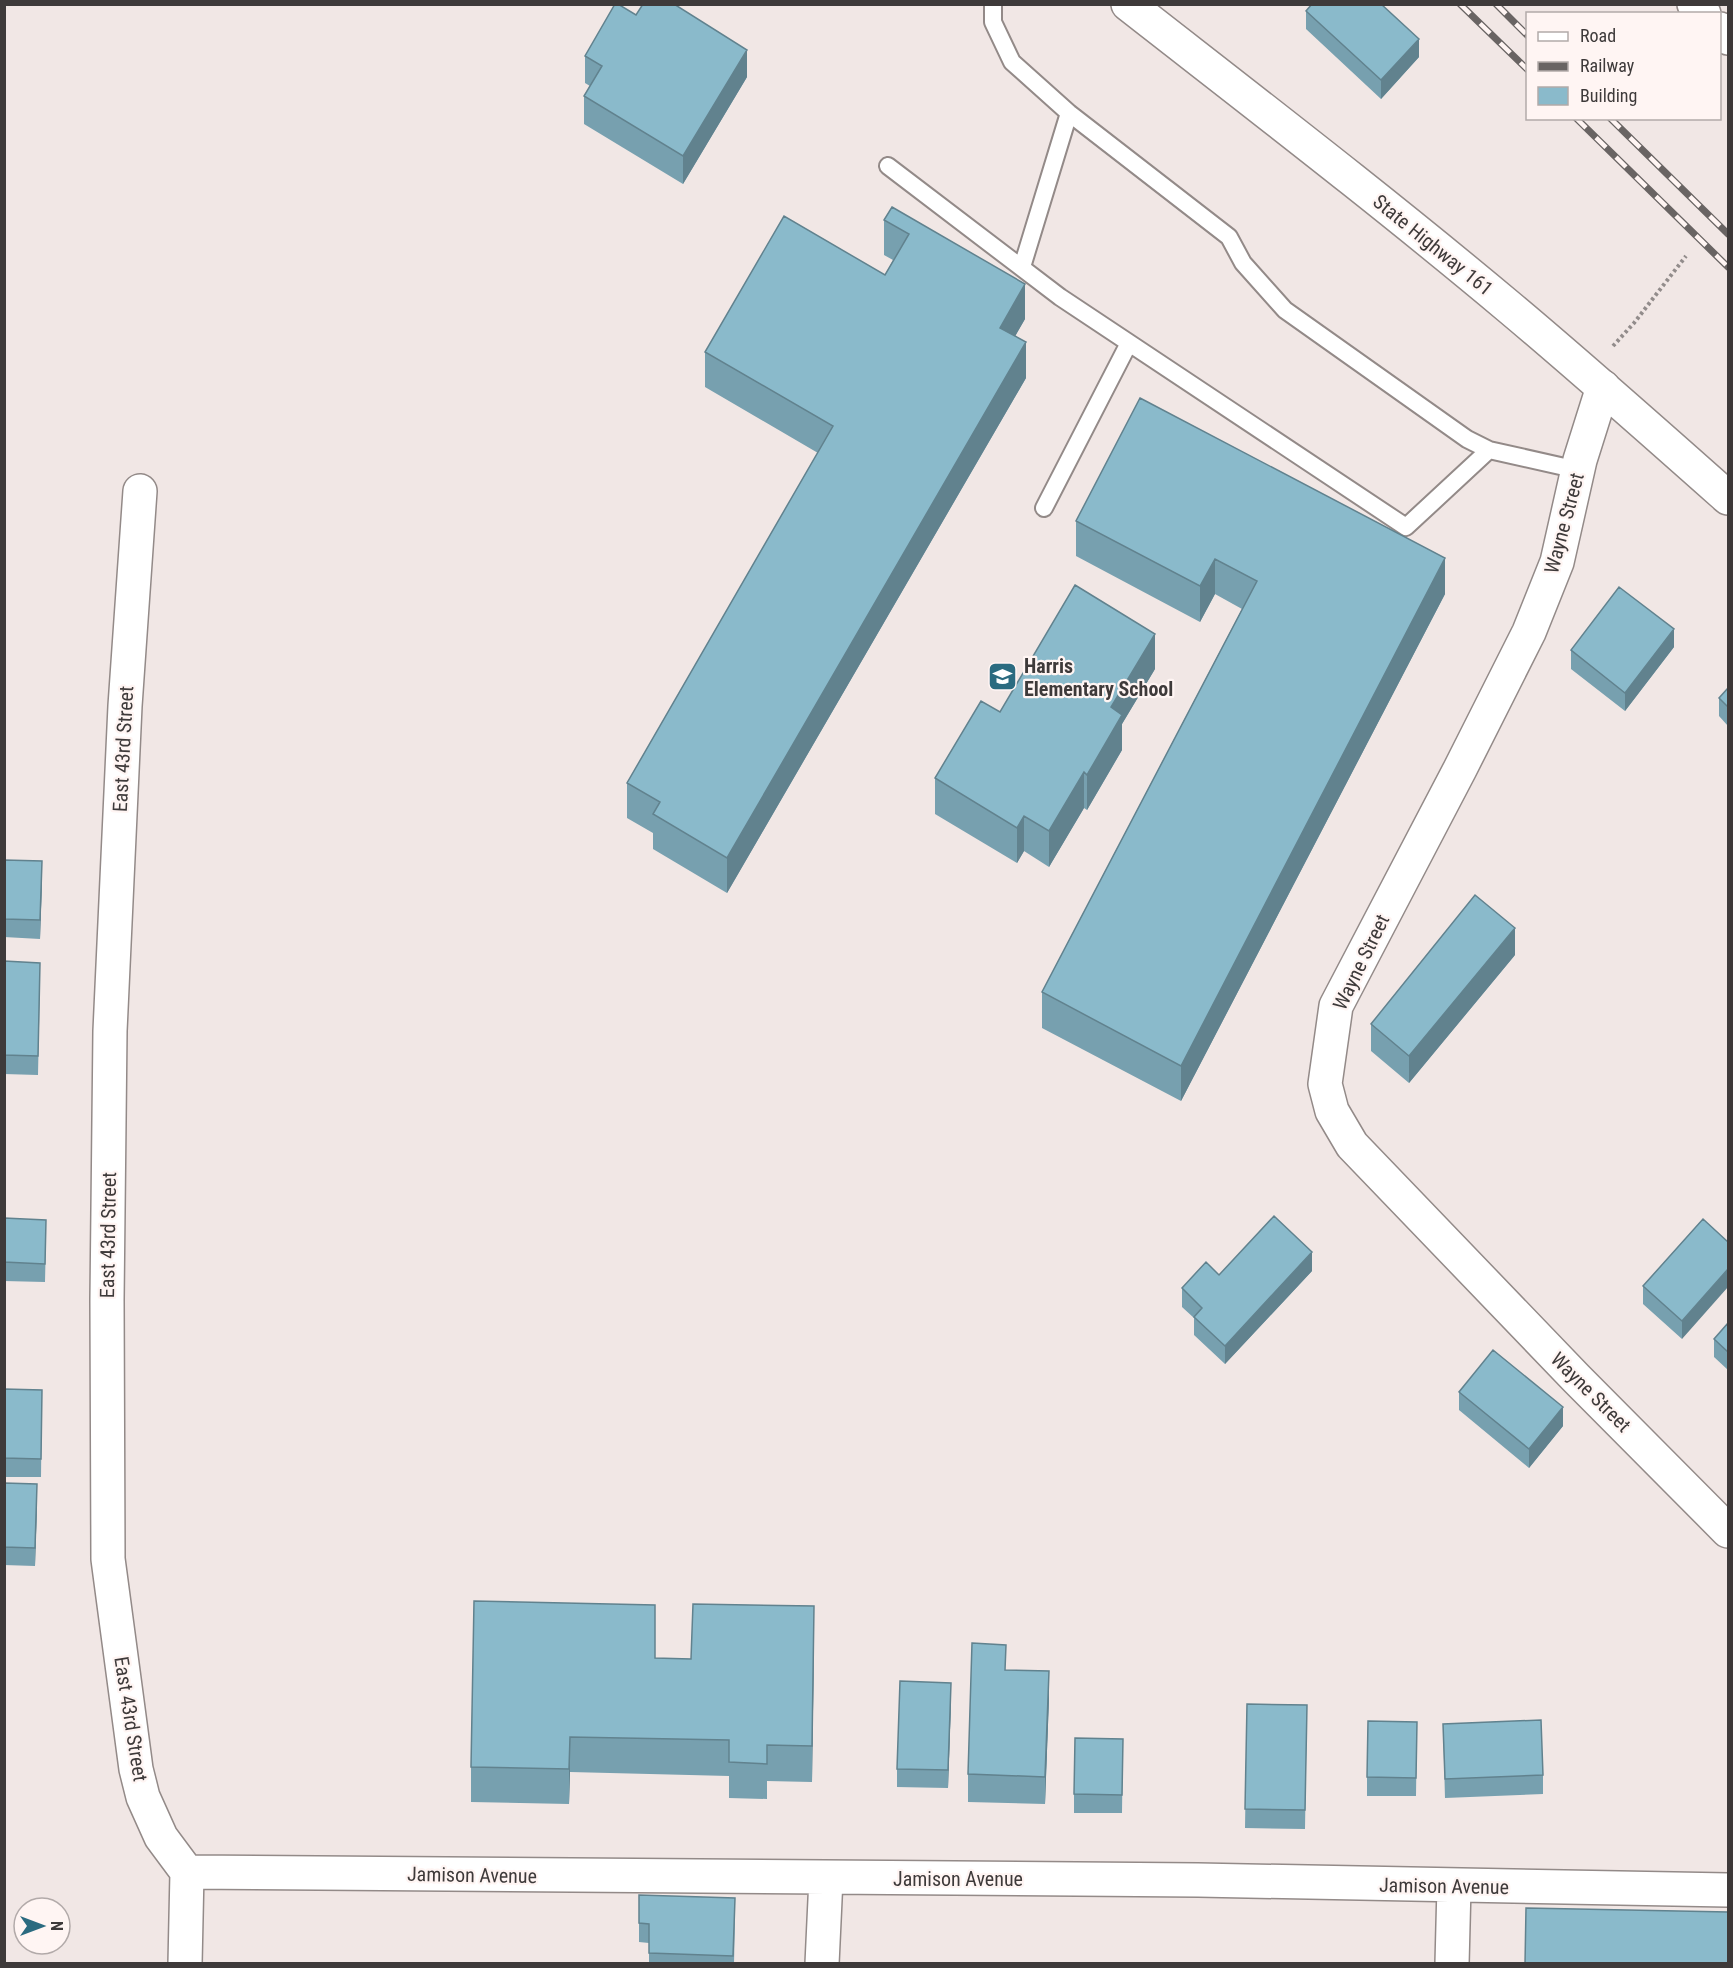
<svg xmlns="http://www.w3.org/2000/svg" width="1733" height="1968" font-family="'Roboto Condensed',sans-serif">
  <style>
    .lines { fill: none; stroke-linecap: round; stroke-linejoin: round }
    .lane-casing { stroke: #938a88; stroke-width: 20 }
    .street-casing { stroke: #938a88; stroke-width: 36 }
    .secondary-casing { stroke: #938a88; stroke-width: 36 }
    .path { stroke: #928c8b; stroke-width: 4; stroke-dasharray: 3 3; stroke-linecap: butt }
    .lane { stroke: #fff; stroke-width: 16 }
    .street { stroke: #fff; stroke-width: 33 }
    .secondary { stroke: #fff; stroke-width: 33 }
    .rail-casing { stroke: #696463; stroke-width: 7 }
    .rail { stroke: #fff5f3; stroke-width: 4.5; stroke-dasharray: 14; stroke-linecap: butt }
    .wall { fill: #77a0af }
    .shaded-wall { fill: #61828e }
    .building { fill: #8abacb; stroke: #61828e; stroke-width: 1.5 }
    .labels { text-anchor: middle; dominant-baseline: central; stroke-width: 4.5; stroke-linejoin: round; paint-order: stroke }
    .street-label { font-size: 20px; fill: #3e3a3a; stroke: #fff5f3 }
    .poi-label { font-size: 20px; font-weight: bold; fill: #3e3a3a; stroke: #fff5f3; text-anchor: start }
  </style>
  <rect width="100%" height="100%" fill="#f1e7e5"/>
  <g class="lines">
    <defs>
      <path id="lane" d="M993 4V22L1012 62 1069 113 1229 237 1243 263 1285 310 1467 439 1489 450 1578 470
        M888 166 1060 297 1406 527 1489 450
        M1022 267 1069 113
        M1044 508 1129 343"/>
      <path id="street" d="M1603 387 1580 460 1557 562 1529 632 1460 769 1336 1006 1325 1084 1332 1111 1352 1145 1576 1378 1728 1531
        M140 491 125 706 110 1031 107 1300 108 1559 136 1769 143 1797 161 1837 187 1872 185 1964
        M187 1872 1198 1880 1728 1890
        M822 1964 826 1878
        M1452 1964 1454 1886"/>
      <path id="secondary" d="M1128 4C1256 104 1385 203 1509 307 1583 369 1656 434 1728 498
        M1694 4 1704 14
        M1720 29 1728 38"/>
    </defs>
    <use href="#lane" class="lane-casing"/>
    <use href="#street" class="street-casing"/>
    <use href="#secondary" class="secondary-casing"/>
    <path class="path" d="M1613 346 1634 323 1686 256"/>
    <use href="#lane" class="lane"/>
    <use href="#street" class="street"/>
    <use href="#secondary" class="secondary"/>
    <defs>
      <path id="rail" d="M1460 4 1528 70
        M1496 4 1528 36
        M1576 118 1728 267
        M1610 118 1728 234"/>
    </defs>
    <use href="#rail" class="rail-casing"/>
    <use href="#rail" class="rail"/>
  </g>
  <path class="wall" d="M1306 11 1419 57 1381 99 1306 29Z
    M636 15 747 77 683 184 584 124V96L590 86 585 83V56Z
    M892 207 1025 319 1015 336 1026 378 727 893 653 849V833L627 818V783L818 453 705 387V352L885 275 893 260 884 255V220Z
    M1076 521 1445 594 1181 1101 1042 1028V992L1242 609 1215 594 1200 622 1076 556Z
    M1674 647 1625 711 1571 669V650Z
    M1155 669 1122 724V750L1087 810 1084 808 1049 867 1024 851 1017 863 935 814V778L1000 712Z
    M1728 688V726L1719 716V698Z
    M4 860 42 879 40 939 4 937Z
    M1515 955 1409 1083 1371 1051V1024Z
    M4 961 40 981 38 1075 4 1074Z
    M4 1218 46 1238 45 1282 4 1281Z
    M1703 1219 1682 1339 1643 1304V1286Z
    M1312 1271 1225 1364 1194 1335V1318L1182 1307V1288Z
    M1728 1323V1370L1714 1357V1339Z
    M4 1389 42 1390 41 1477H4Z
    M1459 1392 1563 1426 1529 1468 1459 1410Z
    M4 1483 37 1503 35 1566 4 1565Z
    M814 1641 812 1782 767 1781V1799L729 1798V1776L570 1772 569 1804 471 1802V1767L655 1658 691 1659Z
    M1006 1670 1049 1698 1045 1804 968 1802V1774Z
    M951 1701 948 1788 897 1787V1769Z
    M1247 1704 1307 1705 1305 1829 1245 1828Z
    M1417 1722 1416 1796H1367V1777Z
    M1443 1724 1543 1775V1794L1445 1798Z
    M1123 1739 1122 1813H1074V1794Z
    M639 1895 735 1916 734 1964H649V1943L639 1942Z"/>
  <path class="shaded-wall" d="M1419 39V57L1381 99V80Z
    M747 50V77L683 184V156Z
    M1025 284V319L1000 363V328Z
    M1026 342V378L727 893V858Z
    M1445 558V594L1181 1101V1066Z
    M1215 559V594L1200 622V586Z
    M1674 629V647L1625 711V693Z
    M1155 634V669L1122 724V750L1087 810V775L1111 707Z
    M1084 772V808L1049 867V831Z
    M1024 816V851L1017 863V828Z
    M42 861V879L40 939V920Z
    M1515 928V955L1409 1083V1056Z
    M1312 1252V1271L1225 1364V1346Z
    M1728 1269V1287L1682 1339V1321Z
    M1563 1407V1426L1529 1468V1449Z
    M37 1484V1503L35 1566V1548Z
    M814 1606V1641L812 1782V1746Z
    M1049 1671V1698L1045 1804V1777Z
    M951 1683V1701L948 1788V1770Z
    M570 1737V1772L569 1804V1769Z"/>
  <path class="building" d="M615 4H618L636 15 643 4H674L747 50 683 156 584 96 602 66 585 56Z
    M1312 4H1381L1419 39 1381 80 1306 11Z
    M892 207 1025 284 1000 328 1026 342 727 858 653 814 660 802 627 783 833 426 705 352 784 216 885 275 909 234 884 220Z
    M1140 398 1445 558 1181 1066 1042 992 1257 581 1215 559 1200 586 1076 521Z
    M1075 585 1155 634 1111 707 1122 715 1087 775 1084 772 1049 831 1024 816 1017 828 935 778 981 701 1000 712Z
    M1619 587 1674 629 1625 693 1571 650Z
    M1728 688V707L1719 698Z
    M4 860 42 861 40 920 4 919Z
    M1475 895 1515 928 1409 1056 1371 1024Z
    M4 961 40 963 38 1056 4 1055Z
    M1274 1216 1312 1252 1225 1346 1194 1317 1202 1308 1182 1288 1206 1262 1219 1275Z
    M4 1218 46 1220 45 1264 4 1262Z
    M1703 1219 1728 1242V1269L1682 1321 1643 1286Z
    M1728 1323V1352L1714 1339Z
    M1493 1350 1563 1407 1529 1449 1459 1392Z
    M4 1389 42 1390 41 1459 4 1458Z
    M4 1483 37 1484 35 1548 4 1547Z
    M474 1601 655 1605V1658L691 1659 693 1604 814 1606 812 1746 767 1745V1764L729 1762V1740L570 1737 569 1769 471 1767Z
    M972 1643 1006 1645 1005 1670 1049 1671 1045 1777 968 1774Z
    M900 1681 951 1683 948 1770 897 1769Z
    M1247 1704 1307 1705 1305 1810 1245 1809Z
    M1541 1720 1543 1775 1445 1779 1443 1724Z
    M1368 1721 1417 1722 1416 1778 1367 1777Z
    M1075 1738 1123 1739 1122 1795 1074 1794Z
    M639 1895 735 1898 733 1956 649 1953V1924L639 1923Z
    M1526 1908 1728 1912V1964H1525Z"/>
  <defs>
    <symbol id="school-square" viewBox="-11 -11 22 22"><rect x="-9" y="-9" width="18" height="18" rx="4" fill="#2b6b80" stroke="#fff5f3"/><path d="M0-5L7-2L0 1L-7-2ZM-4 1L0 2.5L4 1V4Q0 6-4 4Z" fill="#fff"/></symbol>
  </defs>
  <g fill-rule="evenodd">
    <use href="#school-square" x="986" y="660" width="33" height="33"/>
  </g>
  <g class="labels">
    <g class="street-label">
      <text transform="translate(1433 245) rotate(39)">State Highway 161</text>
      <text transform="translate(1564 523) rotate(-75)">Wayne Street</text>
      <text transform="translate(123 749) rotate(-87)">East 43rd Street</text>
      <text transform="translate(1361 962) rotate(-64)">Wayne Street</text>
      <text transform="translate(108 1235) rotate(-89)">East 43rd Street</text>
      <text transform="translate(1591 1392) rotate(45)">Wayne Street</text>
      <text transform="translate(131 1719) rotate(81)">East 43rd Street</text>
      <text transform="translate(472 1875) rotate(1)">Jamison Avenue</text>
      <text x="958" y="1879">Jamison Avenue</text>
      <text transform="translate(1444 1886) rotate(1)">Jamison Avenue</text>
    </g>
    <g class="poi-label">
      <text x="1024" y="666">Harris<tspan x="1024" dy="23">Elementary School</tspan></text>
    </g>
  </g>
  <rect width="1733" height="1968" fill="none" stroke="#3e3a3a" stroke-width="12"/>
  <rect x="1526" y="12" width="195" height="108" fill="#fff5f3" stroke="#b2aaa9" stroke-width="1.5"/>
  <rect x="1538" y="32" width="30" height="9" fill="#ffffff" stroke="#b2aaa9" stroke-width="1.5"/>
  <text x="1580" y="42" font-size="18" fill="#3e3a3a">Road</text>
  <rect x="1538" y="62" width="30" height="9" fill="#696463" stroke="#b2aaa9" stroke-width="1.5"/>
  <text x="1580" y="72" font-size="18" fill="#3e3a3a">Railway</text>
  <rect x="1538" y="87" width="30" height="18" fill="#8abacb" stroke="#b2aaa9" stroke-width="1.5"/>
  <text x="1580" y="102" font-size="18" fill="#3e3a3a">Building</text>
  <g transform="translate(42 1926) rotate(90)"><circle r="28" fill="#fff5f3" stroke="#b2aaa9" stroke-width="1.5"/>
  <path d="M0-4.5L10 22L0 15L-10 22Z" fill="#2b6b80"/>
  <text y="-9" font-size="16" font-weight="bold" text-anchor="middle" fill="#3e3a3a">N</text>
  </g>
</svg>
